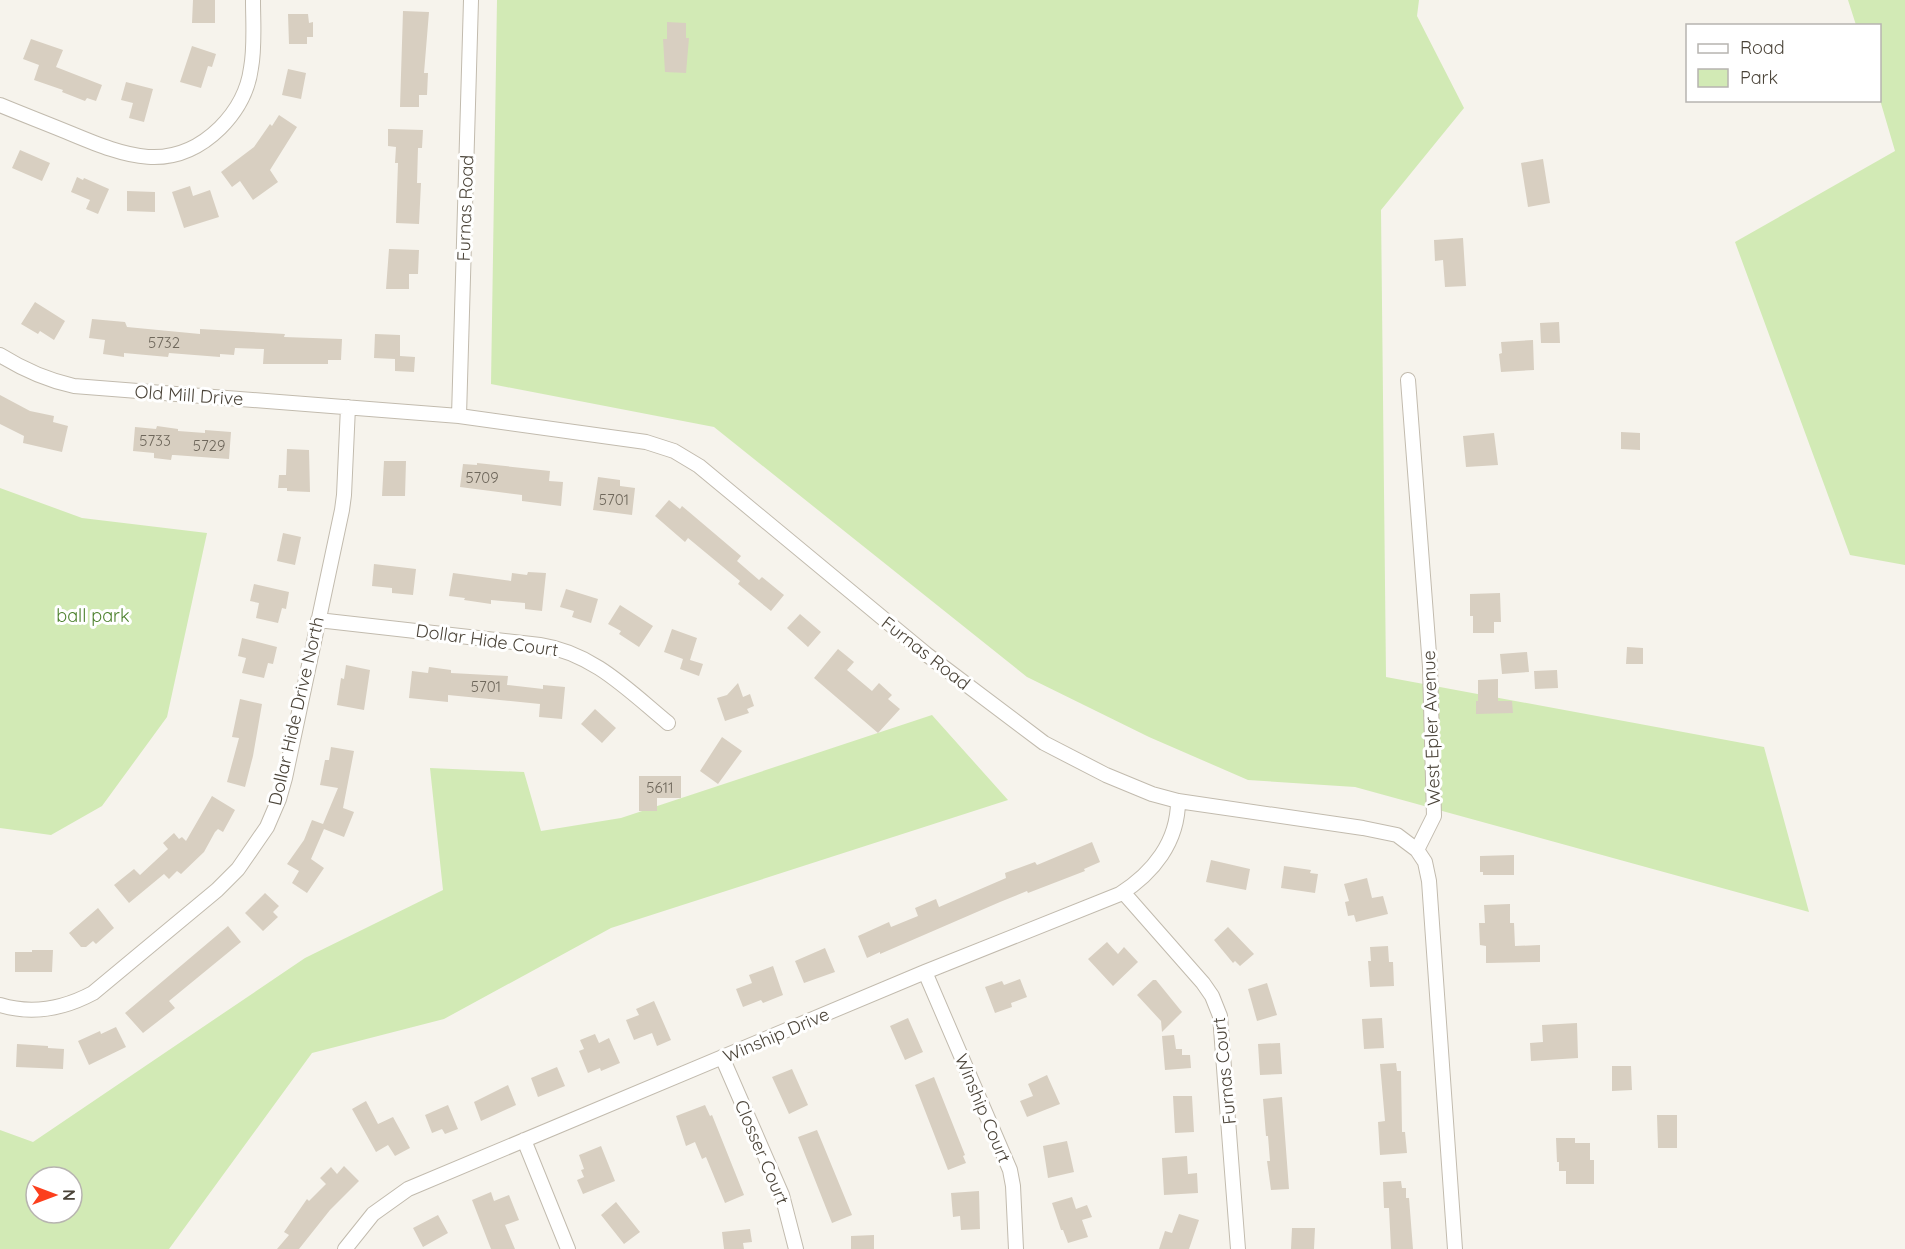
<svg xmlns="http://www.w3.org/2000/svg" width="1905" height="1249" font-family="Quicksand,sans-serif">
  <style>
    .green { fill: #d2eab5; fill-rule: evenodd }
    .building { fill: #d8cfc1 }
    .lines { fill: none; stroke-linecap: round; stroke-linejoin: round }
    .minor-casing { stroke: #c2bbae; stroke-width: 16 }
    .minor { stroke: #fff; stroke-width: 14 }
    .labels { text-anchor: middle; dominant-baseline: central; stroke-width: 6; stroke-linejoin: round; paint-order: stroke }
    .number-label { font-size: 15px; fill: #6e675b }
    .street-label { font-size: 18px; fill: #4b4439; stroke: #fff }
    .park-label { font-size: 18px; fill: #4a7f2a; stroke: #fff }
  </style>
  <rect width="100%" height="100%" fill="#f6f3ec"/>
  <path class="green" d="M497 0H1419L1417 16 1464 108 1381 210 1386 677 1764 747 1809 912 1355 787 1248 780 1149 737 1027 677 714 427 491 384Z
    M1848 0H1905V565L1850 555 1735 242 1895 151 1880 100V26L1856 25Z
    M0 488 82 518 207 533 167 717 102 806 51 835 0 828Z
    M932 715 1008 800 611 928 444 1019 312 1053 169 1249H0V1130L33 1142 305 958 443 890 430 768 524 772 541 831 621 818ZM36 1177H72V1213H36Z"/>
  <path class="building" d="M193 0H215V23H192Z
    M403 11 429 12 424 73H428L427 95H419V107H400Z
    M288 14H308L309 23 313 22V37H307V44H289Z
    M667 22 686 23V38H689L686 73 665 72 663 39H667Z
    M31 39 63 50 56 67 102 85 96 101 87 98 85 101 62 92 63 90 34 80 39 65 23 59Z
    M192 46 216 54 212 67 208 66 201 88 180 82Z
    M288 69 306 73 301 99 282 95Z
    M126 82 153 89 144 122 129 118 133 103 121 100Z
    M279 115 297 127 270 170 278 182 253 200 240 181 232 187 221 172 254 147 270 124 272 126Z
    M388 129 423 130 422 148H418L417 183H421L419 224 396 223 398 163H395L396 147 388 146Z
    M20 150 50 163 42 181 12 168Z
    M1543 159 1550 203 1528 207 1521 163Z
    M77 177 83 180 84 178 109 189 98 214 86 209 90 200 71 192Z
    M190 186 193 196 210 190 219 217 184 228 172 192Z
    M127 191 155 192V212L127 211Z
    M1463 238 1466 286 1445 287 1443 260 1435 261 1434 240Z
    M389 249 419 250 418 274H409V289H386Z
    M35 302 65 321 54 340 40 331 38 334 21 324Z
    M92 319 125 322 127 327 200 334V329L285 334 284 337 342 339 341 360H328V364H263L264 349 235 348 234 355 220 354V357L169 353 168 357 124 353V357L103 354 105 340 89 338Z
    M1559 322 1560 343H1541L1540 323Z
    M375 334 400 335V356L415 357 414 372 395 371V359L374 358Z
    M1533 340 1534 370 1501 372 1499 354 1502 353 1501 342Z
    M0 395 30 411 54 416 53 422 68 426 62 452 23 443 24 436 0 424Z
    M157 426 178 429V431L205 433V430L231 432 229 459 174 455H172L171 460 154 458V453L133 451 135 427 156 429Z
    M1621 432 1640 433V450L1621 449Z
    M1494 433 1498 465 1466 467 1463 436Z
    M287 449 309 450 310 492 287 491V488H278L279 475H286Z
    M384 461H406L405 496H382Z
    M477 463 550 471 549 481 563 482 561 506 522 501V495L460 487 463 464 477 465Z
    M598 477 620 480V486L635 488 632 515 593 510Z
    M669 500 680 509 682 506 741 556 737 561 759 580 762 577 784 595 771 611 738 584 740 581 688 538 685 542 655 516Z
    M283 533 301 537 295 565 277 561Z
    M374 564 416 569 413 595 392 593V588L372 586Z
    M528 572 546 573 542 611 525 609V603L491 600V604L464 600 465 598 449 596 453 573 511 581 512 573 527 575Z
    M254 584 289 592 286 609 282 608 278 623 256 618 259 603 250 601Z
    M566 589 598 599 591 623 572 617 574 611 560 607Z
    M1500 593 1501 622H1494V633H1473V616H1470V594Z
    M620 605 653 626 639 647 619 634 621 631 608 624Z
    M800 614 821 632 808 647 787 628Z
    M672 629 697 638 690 660 703 664 699 676 680 669 683 659 664 652Z
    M242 638 277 647 273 664 268 663 264 678 242 673 246 658 238 656Z
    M1627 647 1643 648V664H1626Z
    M838 649 854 662 847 670 872 691 879 683 892 695 888 699 900 709 878 733 814 678Z
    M1527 652 1529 672 1502 674 1500 654Z
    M346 665 370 670 364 710 337 705 341 678 344 679Z
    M429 667 451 670V673L508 676 507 685 543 689V685L565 687 562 719 539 717 540 704 448 695V702L409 698 412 671 428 673Z
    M1557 670 1558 688 1535 689 1534 671Z
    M1498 679V701H1512L1513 713 1476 714V701H1478V680Z
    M738 683 743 697 750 694 754 706 747 709 749 713 725 721 717 698 727 695Z
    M240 699 262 704 253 756 245 787 227 782 239 738 232 737Z
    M595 709 616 728 602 743 581 724Z
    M722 737 742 751 718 784 700 771Z
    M331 747 354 751 343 808 354 812 344 837 324 829 311 859 324 868 307 893 292 883 299 871 287 864 304 840 312 820 323 824 338 788 320 785 325 760H329Z
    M639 776H681V798H657V811H639Z
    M212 796 235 810 223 832 218 829 215 832 204 852 181 874 177 871 169 879 164 874 129 903 114 885 134 869 140 875 168 849 163 843 174 833 179 839 182 837 186 841Z
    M1092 842 1100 862 1084 869 1085 871 1028 893 1027 891 1000 902 880 954V952L867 958 858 936 889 922 891 927 918 916 915 908 936 899 939 907 1006 878 1005 873 1035 862 1037 865Z
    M1514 855V875H1483V872H1480V856Z
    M1211 860 1250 869 1246 890 1206 882Z
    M1284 866 1311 870 1310 873 1318 874 1315 893 1281 888Z
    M1367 878 1372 898 1383 896 1388 914 1356 922 1354 915 1348 916 1345 902 1349 901 1344 884Z
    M265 893 279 906 273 912 278 917 263 931 245 913Z
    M1510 904V923H1514L1515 946 1540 945V962L1486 963V946L1480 945 1479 923H1485L1484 905Z
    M98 908 114 928 96 944 93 941 86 947H81L69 933Z
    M228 926 241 942 169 1001 175 1008 143 1033 125 1013Z
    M1228 927 1254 954 1240 966 1235 961 1233 963 1214 940Z
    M1107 942 1118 954 1124 947 1138 962 1113 986 1088 959Z
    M1388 946 1389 962H1393L1394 986 1370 987 1368 961H1371L1370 947Z
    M825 948 835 972 804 983 795 961Z
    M32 950H53L52 972H15V952H32Z
    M773 966 783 995 763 1003 761 1000 743 1007 736 989 752 983 749 975Z
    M1020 979 1027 997 1011 1003 1012 1007 995 1013 985 987 1002 981 1004 985Z
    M1153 980H1156L1182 1012 1162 1032 1161 1021 1137 995Z
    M1267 983 1277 1015 1257 1021 1248 989Z
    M654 1001 671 1040 657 1046 652 1033 634 1040 626 1020 639 1015 636 1009Z
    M908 1018 923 1052 905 1060 890 1026Z
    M1382 1018 1384 1048 1364 1049 1362 1019Z
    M1577 1023 1578 1058 1531 1061 1530 1043 1543 1042 1542 1025Z
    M116 1027 126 1047 89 1065 78 1041 100 1031 101 1034Z
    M595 1034 599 1043 609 1038 620 1063 601 1071 600 1068 588 1073 579 1051 584 1049 580 1040Z
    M1174 1035 1176 1049H1182V1055H1190L1191 1068 1165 1070 1162 1036Z
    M1280 1043 1282 1074 1260 1075 1258 1044Z
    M17 1044 48 1046V1048L64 1049 63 1069 16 1067Z
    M1396 1063 1397 1071H1401L1402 1132H1405L1407 1153 1380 1155 1378 1122 1385 1121 1380 1064Z
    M1612 1066H1631L1632 1090 1612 1091Z
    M557 1067 565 1086 538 1097 531 1078Z
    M792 1069 808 1105 789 1114 772 1077Z
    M1047 1075 1060 1104 1027 1117 1020 1101 1033 1096 1028 1084Z
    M934 1077 965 1155 963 1156 966 1163 948 1170 915 1085Z
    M508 1085 516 1105 481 1121 474 1102Z
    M1173 1096H1192L1194 1132 1175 1133Z
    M1282 1097 1289 1189 1271 1190 1267 1161H1270L1268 1136H1266L1263 1099Z
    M366 1101 378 1124 393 1117 410 1148 395 1156 388 1145 376 1152 352 1109Z
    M448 1105 458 1129 445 1134 442 1129 432 1133 425 1115Z
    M705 1105 710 1116 712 1115 744 1195 725 1203 706 1157 702 1159 695 1142 686 1146 676 1116Z
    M1657 1115H1677V1148H1658Z
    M817 1130 852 1215 832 1223 798 1137Z
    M1556 1138H1575V1143H1590V1160H1594V1184H1566V1171H1559V1162H1557Z
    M1067 1141 1074 1172 1048 1178 1043 1146Z
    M601 1146 615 1181 583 1194 577 1180 584 1177 581 1170 584 1169 579 1155Z
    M1187 1156 1188 1174 1197 1173 1198 1193 1164 1195 1162 1158Z
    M344 1166 359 1181 330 1210 299 1249H277L289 1235 284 1232 307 1199 309 1201 326 1184 320 1178 331 1167 337 1174Z
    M1401 1181 1402 1188H1406V1198H1409L1413 1249H1391L1389 1208H1384L1383 1182Z
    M979 1191 980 1229 961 1230 960 1216 953 1217 951 1193Z
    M491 1192 494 1201 509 1195 519 1220 505 1225 515 1249H491L472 1200Z
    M1072 1197 1076 1209 1087 1205 1092 1217 1082 1220 1088 1237 1068 1243 1063 1230H1061L1052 1203Z
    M616 1202 640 1232 624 1244 601 1215Z
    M1179 1214 1199 1220 1189 1249H1159L1165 1231 1172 1233Z
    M438 1215 448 1233 423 1247 413 1228Z
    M1292 1228H1315L1314 1249H1291Z
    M750 1229 752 1242 743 1243 744 1249H724L722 1232Z
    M874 1235V1249H851V1236Z"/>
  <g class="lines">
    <defs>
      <path id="minor" d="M0 105C24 115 48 124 72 134 125 156 172 175 220 128 236 112 248 91 251 68 255 47 253 22 253 0
        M0 355C24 370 47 380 74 386L459 416 646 442 674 451 699 466 926 654 1044 743 1106 775 1152 794 1178 801 1363 828 1397 835 1417 850 1425 862 1429 881 1455 1249
        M1408 380 1430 667 1434 816 1417 850
        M459 416 471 0
        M318 620 540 645C593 653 628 690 668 723
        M1123 892 1203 983 1212 996 1220 1016 1238 1249
        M925 972 1010 1170 1013 1186 1016 1249
        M0 1005C33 1015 63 1009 93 993L217 890 238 869 267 827 279 799 285 778 342 510 344 495 348 407
        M722 1057 782 1195 796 1249
        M524 1140 568 1249
        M345 1249 373 1214 408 1189 925 972 1120 894C1153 873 1178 842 1178 801"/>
    </defs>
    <use href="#minor" class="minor-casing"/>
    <use href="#minor" class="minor"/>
  </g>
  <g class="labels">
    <g class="number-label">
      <text x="164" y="342">5732</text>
      <text x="155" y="440">5733</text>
      <text x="209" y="445">5729</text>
      <text x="482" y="477">5709</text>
      <text x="614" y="499">5701</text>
      <text x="486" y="686">5701</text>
      <text x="660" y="787">5611</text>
    </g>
    <g class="street-label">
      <text transform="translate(465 208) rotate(-88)">Furnas Road</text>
      <text transform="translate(189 395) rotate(4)">Old Mill Drive</text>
      <text transform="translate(487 640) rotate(8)">Dollar Hide Court</text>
      <text transform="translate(926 653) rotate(38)">Furnas Road</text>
      <text transform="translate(296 711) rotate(-77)">Dollar Hide Drive North</text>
      <text transform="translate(1431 728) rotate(-92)">West Epler Avenue</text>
      <text transform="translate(776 1035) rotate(-23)">Winship Drive</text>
      <text transform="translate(1224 1071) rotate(-96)">Furnas Court</text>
      <text transform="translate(983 1108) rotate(67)">Winship Court</text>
      <text transform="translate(762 1152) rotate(67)">Closser Court</text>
    </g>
    <g class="park-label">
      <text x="93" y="615">ball park</text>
    </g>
  </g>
  <rect x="1686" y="24" width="195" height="78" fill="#ffffff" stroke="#b7b4b0" stroke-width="1.5"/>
  <rect x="1698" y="44" width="30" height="9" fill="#ffffff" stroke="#b7b4b0" stroke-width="1.5"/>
  <text x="1740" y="54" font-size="18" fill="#4b4439">Road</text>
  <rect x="1698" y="69" width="30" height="18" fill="#d2eab5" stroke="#b7b4b0" stroke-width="1.5"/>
  <text x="1740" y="84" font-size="18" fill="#4b4439">Park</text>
  <g transform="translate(54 1195) rotate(90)"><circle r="28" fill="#ffffff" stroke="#b7b4b0" stroke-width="1.5"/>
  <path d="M0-4.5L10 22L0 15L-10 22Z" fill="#fc3f1d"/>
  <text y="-9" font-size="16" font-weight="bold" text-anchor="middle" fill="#4b4439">N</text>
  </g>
</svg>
